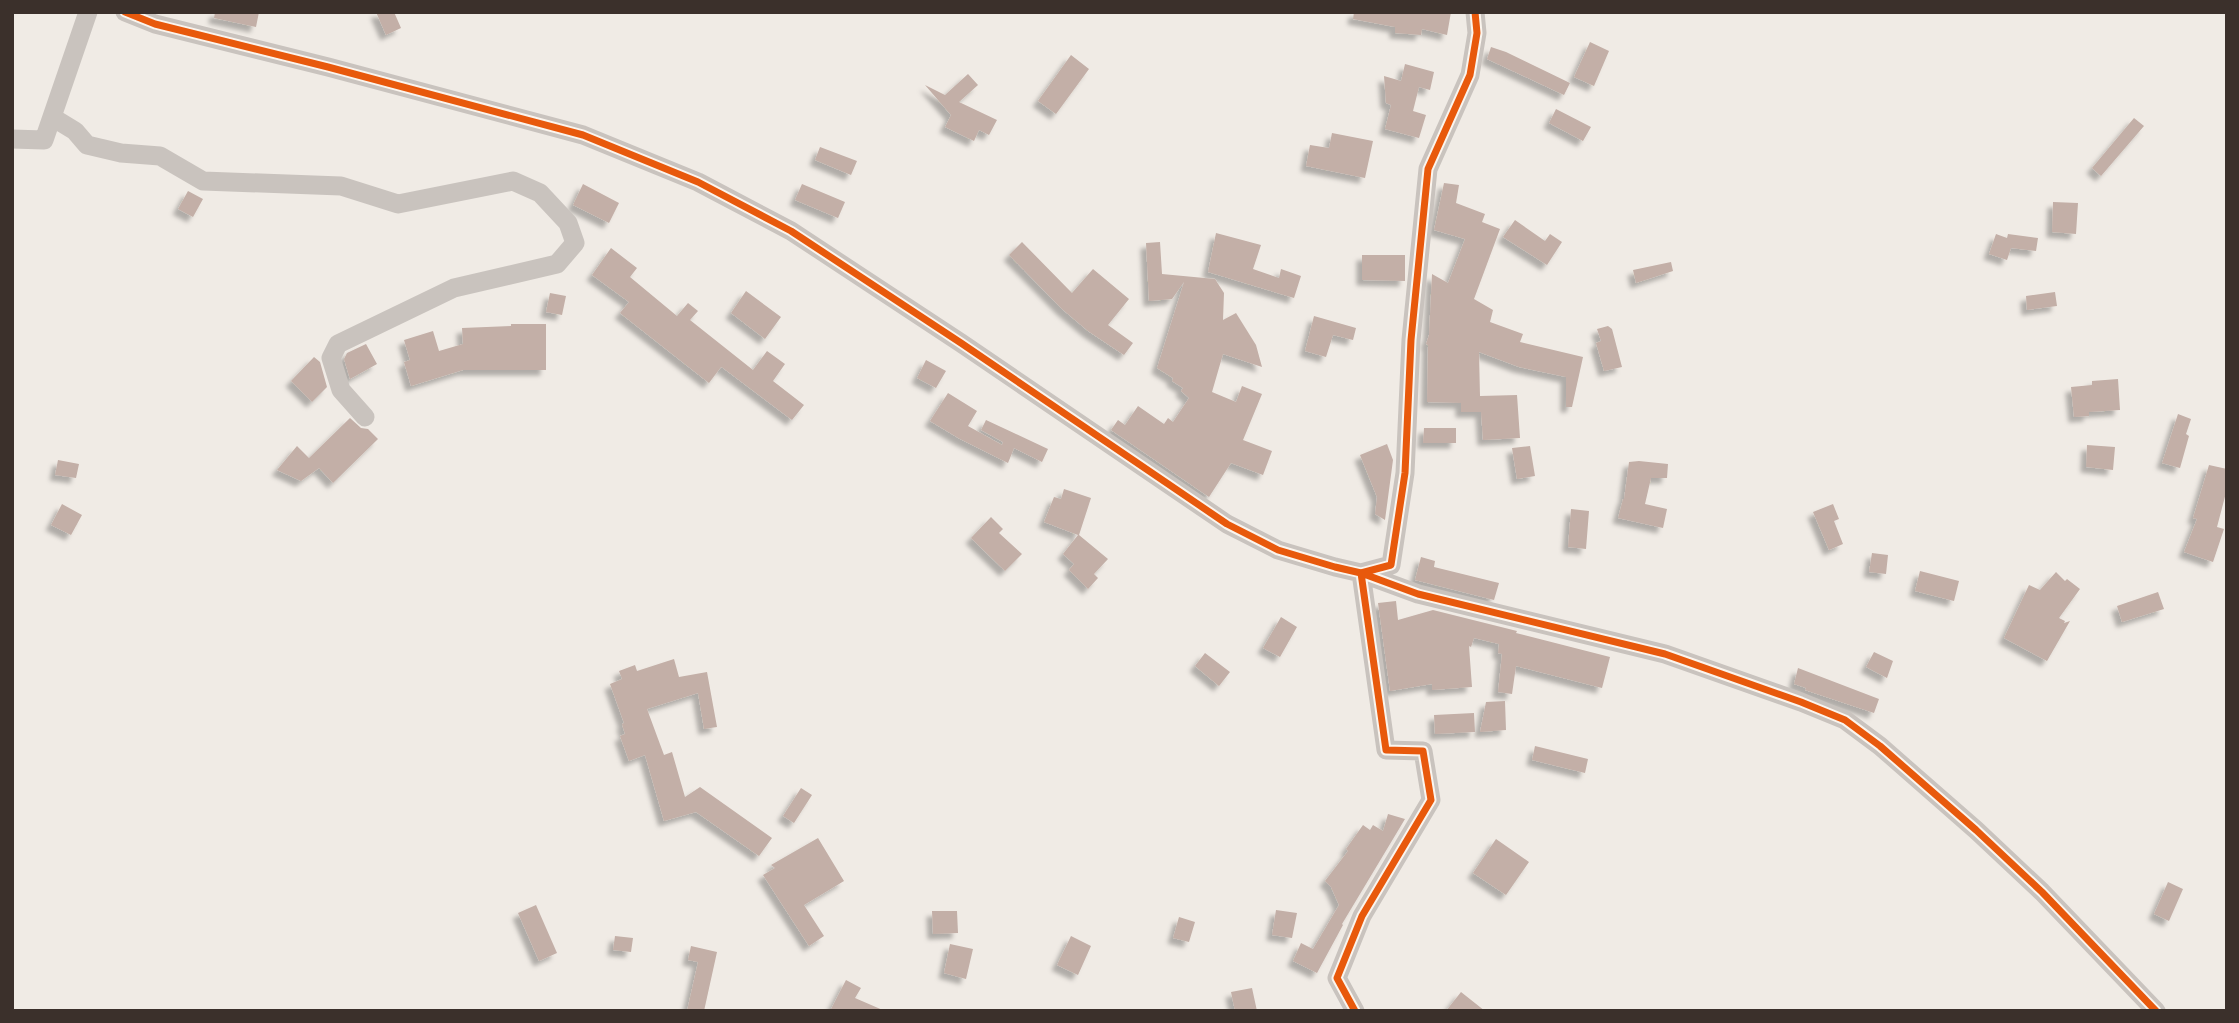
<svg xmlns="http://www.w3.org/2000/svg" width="2239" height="1023" font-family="Karla,sans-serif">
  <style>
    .building { fill: #c3afa7; filter: url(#shadow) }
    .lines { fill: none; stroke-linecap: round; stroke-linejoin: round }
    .minor { stroke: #c9c3be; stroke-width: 19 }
    .cycleway-casing { stroke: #fbf5ee; stroke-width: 11 }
    .cycleway { stroke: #e8590c; stroke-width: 7 }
  </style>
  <defs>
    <filter id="shadow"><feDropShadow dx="-5.5" dy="5.5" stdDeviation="2" flood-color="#0004"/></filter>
  </defs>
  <rect width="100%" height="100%" fill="#f0ebe5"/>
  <path class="building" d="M215 12H259L256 27 214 18Z
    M376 12H394L401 28 386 35Z
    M1354 12H1451L1447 35 1422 29 1421 35 1395 33V27L1353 19Z
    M1590 42 1609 51 1594 86 1574 77Z
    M1491 47 1506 52 1570 83 1564 95 1487 59Z
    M1071 55 1089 69 1056 114 1038 101Z
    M1405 64 1434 72 1430 90 1419 87 1413 111 1426 115 1419 138 1385 129 1391 105 1386 103 1384 76 1401 81Z
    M968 74 978 85 959 102 997 120 989 135 979 130 974 141 945 127 951 115 925 85 945 95Z
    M1556 109 1591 127 1583 141 1549 123Z
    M2134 118 2144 126 2101 176 2092 168Z
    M1332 133 1373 141 1365 178 1306 166 1310 145 1329 148Z
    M820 147 857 161 851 175 815 160Z
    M1444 183 1459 185 1456 203 1485 214 1482 222 1500 229 1474 299 1493 310 1490 322 1523 334 1520 342 1583 357 1572 407H1566V377L1519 367 1479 352 1480 396 1517 395 1520 438 1483 440 1481 412H1461V403L1427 402 1428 345 1426 344 1429 335 1432 274 1448 283 1465 239 1434 230Z
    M583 184 619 203 609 223 573 205Z
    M802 184 845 202 838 218 795 200Z
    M188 191 203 199 193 217 178 209Z
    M2053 202 2078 203 2076 234 2052 232Z
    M1515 220 1545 241 1550 234 1562 242 1547 265 1503 237Z
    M1216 233 1261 245 1253 269 1279 278 1281 269 1301 276 1294 298 1208 272Z
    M1996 234 2007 238 2008 234 2038 238 2036 251 2011 248 2007 260 1989 254Z
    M1022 242 1072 293 1093 269 1129 299 1108 325 1133 343 1124 355 1088 331 1062 309 1009 255Z
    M1160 242 1162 274 1215 279 1224 293 1223 320 1236 313 1256 345 1262 367 1223 354 1212 392 1236 402 1242 386 1262 394 1243 440 1272 451 1263 475 1231 463 1209 497 1111 430 1118 420 1125 425 1138 406 1164 424 1168 418 1173 422 1189 398 1181 391 1183 388 1172 381 1173 378 1157 368 1184 282 1172 299 1149 301 1146 243Z
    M611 248 637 268 630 277 677 316 688 303 698 311 690 320 753 370 767 351 785 364 773 381 804 405 792 420 723 368 721 367 709 383 620 313 629 302 592 275Z
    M1362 255H1405V281L1362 280Z
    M1671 262 1673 271 1636 283 1633 270Z
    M746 291 781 317 765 339 731 313Z
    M2055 292 2057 306 2027 310 2026 296Z
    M550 293 566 296 562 315 546 312Z
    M1314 316 1356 328 1353 340 1333 335 1326 357 1305 351Z
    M511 324H546V370H463L411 386 404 362 410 360 404 340 433 331 439 351 463 344 462 328 511 326Z
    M1608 326 1612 329 1622 367 1604 371 1596 343 1601 341 1597 329Z
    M366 344 377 364 350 379 344 359 347 353Z
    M314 357 320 362 327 387 312 402 291 381Z
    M926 360 946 371 936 388 917 378Z
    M2118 379 2120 410 2089 412V416L2074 417 2071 387 2092 385V381Z
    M948 393 977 411 968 426 1002 445 1003 442 981 430 986 420 1048 449 1042 462 1014 448 1008 463 960 439 930 421Z
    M2178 414 2191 419 2186 434 2189 436 2180 468 2162 463Z
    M350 418 361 428 368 429 378 439 333 483 319 468 301 481 277 470 297 446 309 458Z
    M1424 428H1456V443H1423Z
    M1387 444 1393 460 1385 520 1375 514 1377 497 1360 455Z
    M2087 445 2115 447 2113 470 2086 467Z
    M1530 446 1535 476 1517 479 1512 448Z
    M58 460 79 464 76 478 55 475Z
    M1639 461 1668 464 1667 478H1651L1645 504 1667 509 1663 528 1618 518 1623 499H1624L1629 462Z
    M2209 465 2227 469V489L2217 527 2224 529 2213 562 2184 552 2197 519 2193 518Z
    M1064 489 1091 498 1079 535 1108 559 1094 574 1098 578 1088 589 1069 570 1074 564 1063 554 1078 535 1044 522 1054 497 1061 499Z
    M62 504 82 515 71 535 51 525Z
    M1833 504 1839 519 1834 521 1843 544 1829 550 1813 512Z
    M1571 509 1589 511 1586 549 1568 547Z
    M991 517 1003 529 999 533 1022 554 1005 571 971 538Z
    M1872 553 1888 555 1886 574 1869 572Z
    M1421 557 1435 561 1434 567 1499 583 1494 600 1415 580Z
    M1920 571 1959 581 1954 601 1915 591Z
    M2056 572 2065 581 2067 579 2080 589 2059 618 2065 621 2064 623 2070 621 2047 661 2004 638 2029 585 2040 590Z
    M2158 592 2164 609 2122 622 2117 606Z
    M1396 601 1398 620 1433 610 1517 631 1516 633 1610 657 1602 688 1516 666 1512 694 1498 692 1502 654 1498 653 1499 644 1474 638 1471 647 1469 646 1472 687 1432 690V684L1390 691 1378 603Z
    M1281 617 1297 627 1280 657 1263 648Z
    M1874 652 1893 661 1887 678 1866 667Z
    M1205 653 1230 672 1219 686 1195 666Z
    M674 659 679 677 707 672 717 727 704 729 698 693 647 709 664 755 672 752 685 797 700 787 772 838 759 856 696 812 664 821 645 755 629 761 620 736 625 734 622 724 624 723 610 684 622 679 619 671 635 665 637 671Z
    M1798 668 1879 699 1874 713 1805 690 1806 688 1794 684Z
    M1505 701 1506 730 1480 732 1486 702Z
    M1474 713 1475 732 1435 734 1434 715Z
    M1535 746 1588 759 1585 773 1532 760Z
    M801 788 812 795 794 823 783 816Z
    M1388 814 1405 819 1342 924 1343 925 1317 973 1293 961 1301 943 1313 949 1339 905 1331 887 1325 881 1348 851 1346 849 1363 825 1370 830 1373 825 1383 831Z
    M818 838 844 881 804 905 824 936 809 946 763 875 775 868 771 865Z
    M1496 839 1529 862 1506 895 1473 873Z
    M2168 882 2183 889 2169 921 2154 914Z
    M536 905 557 953 539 961 518 913Z
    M1276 910 1297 913 1292 938 1272 935Z
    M932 911H957L958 933 933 934Z
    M1179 917 1195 922 1189 942 1173 938Z
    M615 936 633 938 631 952 613 950Z
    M1071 936 1091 946 1078 975 1057 965Z
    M950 944 973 949 966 979 944 973Z
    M691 946 717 952 704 1011H687L698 962 688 960Z
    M846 980 861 988 855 998 885 1011H830Z
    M1252 988 1257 1011H1235L1231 992Z
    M1461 992 1485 1011H1446Z"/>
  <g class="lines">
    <path class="minor" d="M125 12 155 24 328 67 583 135 698 182 791 231 961 343 1227 524 1278 550 1335 567 1361 573 1391 565 1405 473 1411 340 1428 169 1470 75 1477 33 1475 12
      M52 117 75 131 87 145 121 153 160 156 203 181 341 186 398 204 513 181 540 193 568 223 575 243 557 264 454 288 338 344 331 358 341 390 365 417
      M12 139 44 140 88 12
      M1355 1011 1337 978 1362 916 1431 800 1423 751 1386 750 1361 573 1418 594 1665 654 1801 702 1845 720 1880 746 1976 830 2042 892 2156 1011"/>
    <defs>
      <path id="cycleway" d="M125 12 155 24 328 67 583 135 698 182 791 231 961 343 1227 524 1278 550 1335 567 1361 573 1391 565 1405 473 1411 340 1428 169 1470 75 1477 33 1475 12
        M1355 1011 1337 978 1362 916 1431 800 1423 751 1386 750 1361 573 1418 594 1665 654 1801 702 1845 720 1880 746 1976 830 2042 892 2156 1011"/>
    </defs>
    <use href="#cycleway" class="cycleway-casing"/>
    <use href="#cycleway" class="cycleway"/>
  </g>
  <rect width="2239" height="1023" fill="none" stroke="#3b302b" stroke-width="28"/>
</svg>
